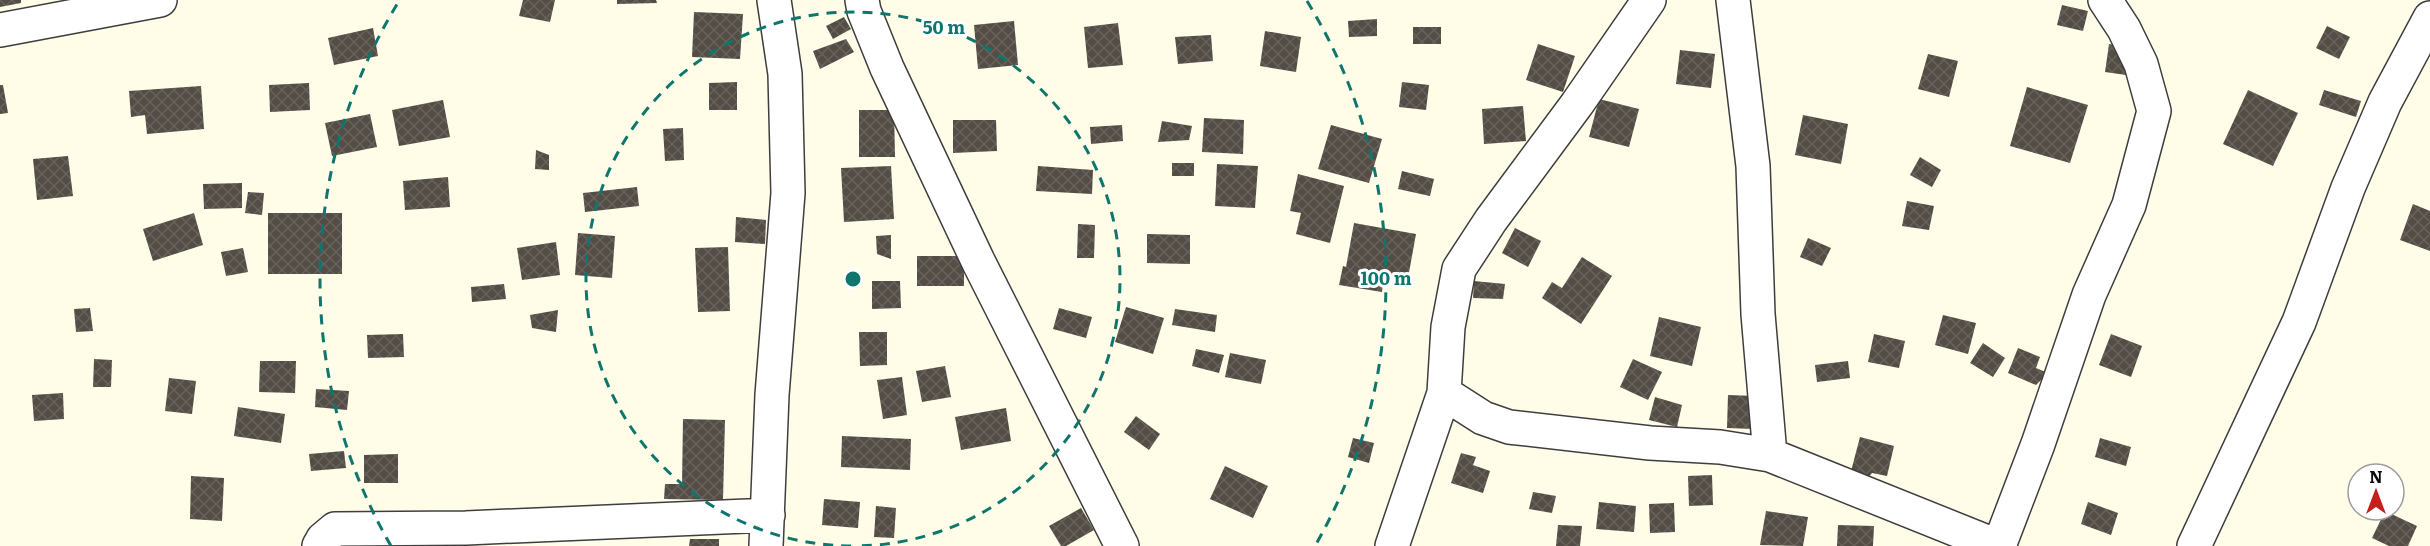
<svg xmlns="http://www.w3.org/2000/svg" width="2430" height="546" font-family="Literata,serif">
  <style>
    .building { fill: url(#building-cross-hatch) }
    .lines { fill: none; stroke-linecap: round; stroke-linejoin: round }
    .street-casing { stroke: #3e3e3e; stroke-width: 36 }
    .street { stroke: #fff; stroke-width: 33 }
    .ring { fill: none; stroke: #0f766e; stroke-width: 3; stroke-dasharray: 10 8 }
    .centre { fill: #0f766e; stroke: #fff; stroke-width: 3 }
    .ring-label { font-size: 18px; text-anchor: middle; font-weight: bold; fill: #0f766e; stroke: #fff; stroke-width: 6; stroke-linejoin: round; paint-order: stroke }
  </style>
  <defs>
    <pattern id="building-cross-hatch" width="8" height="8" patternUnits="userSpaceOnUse" patternTransform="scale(1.5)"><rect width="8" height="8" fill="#544d46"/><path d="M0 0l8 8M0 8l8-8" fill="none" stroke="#68625c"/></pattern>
  </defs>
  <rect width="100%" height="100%" fill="#fffce8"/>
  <path class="building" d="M0 0H21V3L0 7Z
    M523 0H555L550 22 519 16Z
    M617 0H656L657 3 617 4Z
    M2062 5 2088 11 2083 31 2057 25Z
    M694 12 743 14 740 59 692 57Z
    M844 17 851 29 833 39 826 26Z
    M1377 19V36L1349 37 1348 21Z
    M1014 21 1018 65 978 69 974 25Z
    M1118 23 1123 65 1088 68 1084 27Z
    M2327 26 2350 37 2339 59 2316 48Z
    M1413 27H1441V44H1413Z
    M373 28 378 56 334 65 328 38Z
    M1265 31 1301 37 1296 72 1260 66Z
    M1211 35 1213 61 1178 64 1175 37Z
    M846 39 854 52 820 69 813 51Z
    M1538 44 1575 56 1563 92 1526 80Z
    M2109 44 2130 48 2126 75 2105 72Z
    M1680 50 1715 54 1711 88 1676 84Z
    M1928 54 1958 61 1949 97 1918 89Z
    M737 82V110H709V83Z
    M1402 82 1429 85 1426 110 1399 107Z
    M309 83 310 110 270 112 269 85Z
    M0 85H3L8 113 0 114Z
    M201 86 204 129 147 134 145 115 131 117 129 91Z
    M2027 87 2088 105 2070 163 2010 146Z
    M2248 90 2298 113 2273 166 2223 144Z
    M2324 90 2361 101 2356 117 2319 105Z
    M1599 99 1639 109 1629 147 1589 137Z
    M443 100 450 137 399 146 392 110Z
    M1523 106 1526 141 1484 144 1482 109Z
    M859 110H894L895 157H859Z
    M370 114 377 147 332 156 325 123Z
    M1803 115 1848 124 1841 164 1795 155Z
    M1204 118 1244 120 1243 154 1202 152Z
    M953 120H996L997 151 953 153Z
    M1162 121 1192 126 1189 140 1158 142Z
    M1122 125 1123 141 1091 144 1090 127Z
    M1331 125 1382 139 1369 183 1318 169Z
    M683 128 684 160 665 161 663 129Z
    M536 150 549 155V170L535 169Z
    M68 156 73 196 37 200 33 159Z
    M1920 157 1941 170 1932 187 1910 175Z
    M1172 163H1194V176H1172Z
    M1217 164 1258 166 1255 208 1215 206Z
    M891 166 894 219 844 222 841 168Z
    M1038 166 1093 170 1092 194 1036 191Z
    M1402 171 1434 179 1430 196 1398 189Z
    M1298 174 1344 186 1330 243 1296 234 1301 213 1290 211Z
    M448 177 450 207 405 210 403 181Z
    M242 183V208L204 209 203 184Z
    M637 187 639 206 585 212 583 193Z
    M248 192 264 193 262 215 245 213Z
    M1907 201 1934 206 1929 230 1902 226Z
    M2413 204 2430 211V251L2400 240Z
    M194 213 203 245 153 261 143 229Z
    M268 213H342V274H268Z
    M736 217 766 220 765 244 735 242Z
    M1354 223 1416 234 1408 278 1384 274 1382 292 1339 285 1343 266 1346 267Z
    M1078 224 1095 225 1094 258H1077Z
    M1515 228 1541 241 1528 267 1502 253Z
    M578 233 615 236 612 278 575 275Z
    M1147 234 1190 235V264L1147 263Z
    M891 235V259L877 254 876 236Z
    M1808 238 1831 248 1822 266 1800 257Z
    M556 242 560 275 522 280 517 248Z
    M728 247 730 311 698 312 695 248Z
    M243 248 248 272 226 276 221 252Z
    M917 256H964V286H917Z
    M1582 257 1612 276 1581 324 1542 298 1552 282 1562 288Z
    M872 281H900L901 308 872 309Z
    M1474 281 1505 284 1503 299 1473 298Z
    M504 284 506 299 472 302 471 287Z
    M1126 307 1164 318 1153 354 1115 342Z
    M90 308 93 331 76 332 74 309Z
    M1059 308 1092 317 1086 338 1053 329Z
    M1175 309 1217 315 1215 332 1172 325Z
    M558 310 556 332 532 328 530 315Z
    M1943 315 1976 323 1968 354 1935 345Z
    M1659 317 1701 327 1692 366 1650 356Z
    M859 332H887V365L860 366Z
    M403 334 404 357 368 358 367 335Z
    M1874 334 1905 341 1899 368 1868 362Z
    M2111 334 2142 346 2131 377 2099 365Z
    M1983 343 2005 358 1993 377 1970 363Z
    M2018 348 2040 357 2036 368 2048 373 2036 385 2008 373Z
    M1196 349 1224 355 1219 373 1192 366Z
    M1230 353 1266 360 1261 384 1225 377Z
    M94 359 112 360 111 387H93Z
    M1633 359 1662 372 1648 400 1620 387Z
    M260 361H296L295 393 259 392Z
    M1848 361 1850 378 1817 382 1815 365Z
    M945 366 951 397 922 402 916 371Z
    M902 377 907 415 883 419 877 380Z
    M169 378 196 381 192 414 165 411Z
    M316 389 349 391 347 410 315 407Z
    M63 393 64 419 34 421 32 395Z
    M1728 395 1755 396 1753 429 1727 428Z
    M1655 397 1682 405 1677 427 1649 420Z
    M238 407 285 414 281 443 234 436Z
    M1006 408 1011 441 961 450 955 417Z
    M1136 416 1160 434 1149 450 1124 432Z
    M683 419 725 420 723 500 664 499 665 484H682Z
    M842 436 911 439 910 470 841 467Z
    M1860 437 1894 446 1887 476 1872 473 1867 479 1850 475Z
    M1353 438 1374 443 1369 463 1348 457Z
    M2100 438 2131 447 2126 466 2095 457Z
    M344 451 346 468 311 471 309 454Z
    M1461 453 1476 457 1473 465 1490 471 1483 493 1451 483Z
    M398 454V483H364V455Z
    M1225 466 1268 486 1253 518 1210 499Z
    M1712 475 1713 505 1689 506 1688 476Z
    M191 476 224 478 222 521 190 519Z
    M1533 492 1556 496 1552 513 1529 509Z
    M824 499 860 502 858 528 822 525Z
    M1599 502 1636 506 1634 532 1596 529Z
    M2088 502 2118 513 2111 535 2081 524Z
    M1674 503 1675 532 1650 533 1649 504Z
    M876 506 896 508 894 538 874 537Z
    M1081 508 1094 530 1066 546H1061L1049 526Z
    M1766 511 1808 517 1803 546 1760 545Z
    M2385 511 2417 526 2408 546H2389L2372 538Z
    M1558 525 1582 526 1580 546H1556Z
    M1838 525 1874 526 1873 546H1837Z
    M690 539H719V546H689Z"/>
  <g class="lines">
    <defs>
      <path id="street" d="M862 0 864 11 887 68 978 261 1122 546
        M1733 0 1753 166 1758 314 1770 455
        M0 30 160 0
        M1444 393 1483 418 1509 427 1650 443 1720 447 1770 455 1997 546
        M319 546 323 539 335 529 466 528 768 515
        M766 546 772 395 788 193 785 74 774 0
        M1392 546 1444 393 1448 327 1459 269 1491 220 1577 104 1649 0
        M1999 546 2038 444 2089 295 2129 205 2154 111 2141 64 2124 29 2105 0
        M2194 546 2299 322 2348 188 2385 102 2430 18"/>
    </defs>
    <use href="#street" class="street-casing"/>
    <use href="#street" class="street"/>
  </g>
  <g class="ring">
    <path d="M851 546A267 267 0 1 1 855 546"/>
    <path d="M391 546A533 533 0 0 1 399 1M1307 1A533 533 0 0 1 1315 546"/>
  </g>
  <circle cx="853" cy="279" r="9" class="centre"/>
  <g class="ring-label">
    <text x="944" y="34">50 m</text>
    <text x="1386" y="285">100 m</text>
  </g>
  <g transform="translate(2376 492)"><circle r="28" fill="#ffffff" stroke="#9d9d9d" stroke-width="1.5"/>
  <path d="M0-4.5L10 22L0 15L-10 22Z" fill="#c41f19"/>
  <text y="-9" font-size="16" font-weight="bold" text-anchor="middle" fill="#0b0b0b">N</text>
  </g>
</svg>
